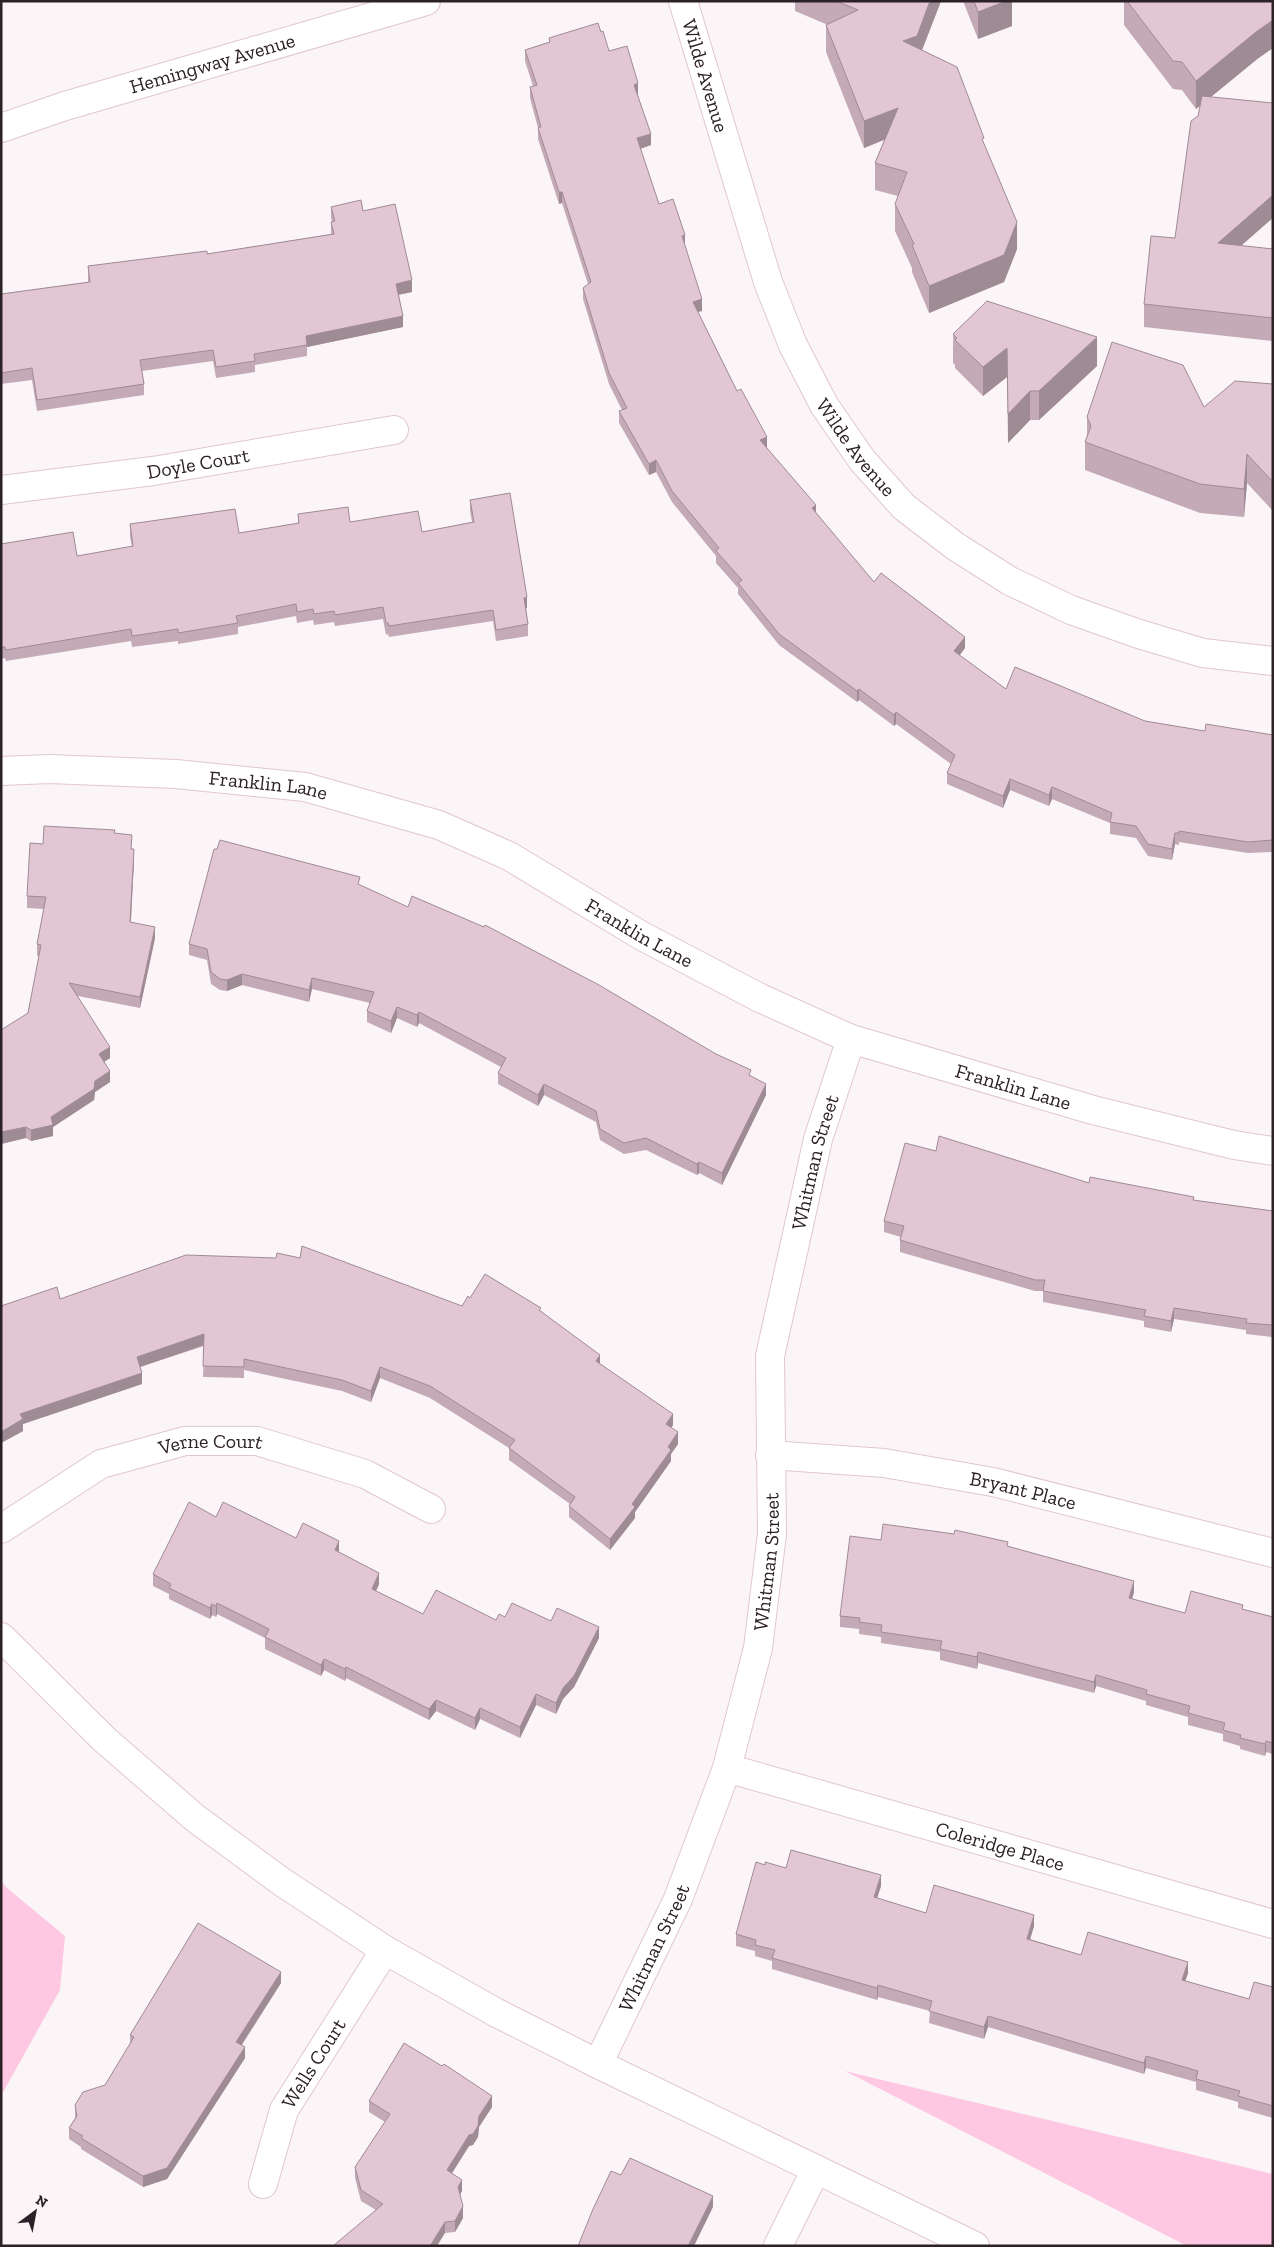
<svg xmlns="http://www.w3.org/2000/svg" width="1274" height="2247" font-family="'Zilla Slab',serif">
  <style>
    .green { fill: #fec8e3 }
    .lines { fill: none; stroke-linecap: round; stroke-linejoin: round }
    .street-casing { stroke: #e2c5d3; stroke-width: 30 }
    .secondary-casing { stroke: #e2c5d3; stroke-width: 30 }
    .street { stroke: #fff; stroke-width: 28 }
    .secondary { stroke: #fff; stroke-width: 28 }
    .wall { fill: #c3aab6 }
    .shaded-wall { fill: #9f8b94 }
    .building { fill: #e3c6d4; stroke: #9f8b94 }
    .labels { text-anchor: middle; dominant-baseline: central; stroke-width: 5; stroke-linejoin: round; paint-order: stroke }
    .street-label { font-size: 20px; fill: #2c2127; stroke: #fbf5f8 }
  </style>
  <rect width="100%" height="100%" fill="#fbf5f8"/>
  <path class="green" d="M1 1881 7 1888 65 1936 60 1990 1 2096Z
    M845 2071 1273 2174V2246H1187Z"/>
  <g class="lines">
    <defs>
      <g id="street">
        <path id="s1" d="M683 1 768 282 793 345 824 405 862 460 904 507 955 546 1010 581 1071 610 1139 634 1203 653 1273 661"/>
        <path id="s2" d="M1 490 153 471 394 430"/>
        <path id="s3" d="M1 771 49 769 176 774 305 787 439 825 509 856 642 936 760 998 851 1039 1093 1110 1234 1145 1273 1151"/>
        <path id="s4" d="M770 1455 884 1463 993 1482 1273 1553"/>
        <path id="s5" d="M1 1529 101 1464 185 1441H257L365 1474 431 1509"/>
        <path id="s6" d="M727 1768 1273 1924"/>
        <path id="s7" d="M598 2064 678 1899 727 1768 758 1648 772 1534 770 1356 818 1139 851 1039"/>
        <path id="s8" d="M263 2184 284 2110 385 1950"/>
        <path d="M778 2246 816 2169"/>
      </g>
      <g id="secondary">
        <path id="s9" d="M1 128 65 106 426 1"/>
        <path d="M1 1637 105 1740 195 1818 282 1882 385 1950 495 2012 598 2064 975 2246"/>
      </g>
    </defs>
    <use href="#street" class="street-casing"/>
    <use href="#secondary" class="secondary-casing"/>
    <use href="#street" class="street"/>
    <use href="#secondary" class="secondary"/>
  </g>
  <path class="wall" d="M795 1H941L922 50 984 144 1017 249 1004 282 929 313 912 272V268L895 231V204L898 196 875 190V163L884 140 864 148 826 52V25H828L795 11Z
    M963 1H1012V26L978 39Z
    M1124 1H1273L1256 60 1211 97 1241 246 1273 249V341L1144 327V304L1175 238 1200 106 1196 109 1182 90 1173 89 1124 25Z
    M601 32 609 51 638 94V95L651 145 640 149 659 204 685 245 702 311 698 312 737 391 767 448 816 513 874 582 965 648 959 655 1006 689 1145 721 1205 731 1273 735V852L1248 853 1179 842V845L1175 844 1172 860 1148 856 1136 838 1110 834V823L1052 799 1049 806 1010 790 1003 808 947 784V773L951 764 896 724 894 726 859 700 857 702 779 645 738 594V588L716 563V556L672 502 656 472 649 475 619 423V411L622 410 609 384 583 299V288L588 284 562 203 559 204 538 139V128L530 98V87L533 86 525 61V50L549 42V38Z
    M331 207 363 211 412 292 399 295 403 327 307 347V356L255 365V372L216 378 213 361 142 371 144 384V395L37 411 32 380 1 384V294L88 282V266L207 254 331 234V222H332L331 218Z
    M953 334 1097 366 1039 420H1030L1008 443 1007 377 983 396 955 368V365L953 363Z
    M1273 384V511L1247 483 1244 517 1200 513 1085 470V442L1087 437V417L1204 407Z
    M470 500 527 608H526L528 624V636L496 641 493 621 389 637 388 634 386 635 383 619 335 626 334 622 314 625 313 620 297 623 296 616 238 627V634L178 644V641L132 647 131 641 6 661 5 658 1 659V544L77 556 132 547 130 536V524L239 533 298 523V514L422 532 472 522 470 511Z
    M115 833 132 849 134 860 131 923 155 938 140 1008 78 996 110 1058 104 1062 110 1082 95 1092 94 1100 53 1127V1136L31 1141 26 1138 1 1144 28 1013 39 956H37V944L44 909 27 908V896L43 844Z
    M360 885 751 1076 766 1095 722 1185 699 1173 697 1175 646 1150 624 1154 600 1140 596 1122 544 1095 538 1106 498 1084V1073L501 1067 419 1023 417 1027 397 1018 391 1033 367 1022V1011L370 1003 312 989 309 1002 242 985 227 991 220 990 211 984 207 960 189 955V944Z
    M936 1151 1089 1183 1194 1200 1273 1211V1337L1246 1334V1330L1174 1319 1171 1332 1144 1327V1321L1043 1302V1291H1035L900 1252V1240L901 1237 884 1232V1221Z
    M470 1298 541 1311 600 1364 673 1425 671 1428 678 1444 671 1454V1461L635 1512V1518L610 1550 569 1517V1506L570 1504 509 1460V1448L430 1398 380 1378 371 1402 342 1391 244 1370V1378L203 1377 204 1346 140 1367 142 1384 23 1424V1431L1 1443 60 1299 462 1306Z
    M216 1517 296 1538 339 1553 379 1584 376 1591 423 1614 496 1620 505 1617 551 1621 599 1638 574 1687 563 1699 556 1714 536 1705 520 1738 480 1719 475 1730 436 1711 429 1720 346 1678 345 1681 324 1670 321 1676 265 1649V1638L217 1614 216 1617 212 1615 210 1619 169 1599V1594L153 1586V1574Z
    M881 1540 1008 1546 1134 1592 1132 1599 1185 1613 1243 1609 1273 1617V1754L1266 1752 1265 1756 1240 1749V1746L1223 1741V1734L1188 1725V1717L1146 1705V1701L1096 1686 1094 1693 978 1663 977 1669 940 1660V1652L881 1643V1637L859 1634V1629L840 1627V1616Z
    M765 1865 786 1868 881 1886 877 1898 926 1913 1034 1926 1030 1939 1081 1955 1188 1973 1185 1981 1249 1999 1273 1987V2118L1238 2108V2102L1196 2090V2082L1146 2068 1144 2074 988 2027 984 2039 929 2023 930 2011 878 1997 877 2000 772 1969V1961L755 1956V1951L736 1946V1934Z
    M281 1983 242 2045 245 2058 167 2179 143 2187 81 2149V2147L69 2139V2128L75 2118V2105L105 2085 130 2044V2035Z
    M369 2101 492 2107 479 2127 478 2137 473 2145 469 2146 452 2173 462 2191 460 2195 463 2218 455 2232 445 2233 376 2210 361 2201 355 2178V2167L385 2122 369 2112Z"/>
  <path class="shaded-wall" d="M930 1H941L917 63 903 41Z
    M1006 1H1012V26L978 39V12Z
    M1273 20V48L1256 60 1196 109V81L1256 32Z
    M638 83V94L634 96V85Z
    M898 108V134L864 148V121Z
    M651 134V145L637 150V138Z
    M559 192H562V203L559 204Z
    M1273 195V218L1218 266V243Z
    M1017 222V249L1004 282 929 313V286Z
    M685 235V247L682 236Z
    M412 280V292L396 295V284Z
    M702 299V311L693 313V302Z
    M403 316V327L307 347 306 336Z
    M1097 337V366L1039 420V391Z
    M1007 348V377L983 396V367Z
    M1030 391V420L1008 443V414Z
    M767 437V448L760 440Z
    M1247 454V483L1244 517V489Z
    M656 460V472L649 475V464Z
    M816 505V516L812 508Z
    M527 597V608L524 609V598Z
    M965 637V648L954 663V651Z
    M859 689V700L857 702V691Z
    M896 712V724L894 726V715Z
    M1010 779V790L1003 808V796Z
    M1052 787V799L1049 806V795Z
    M1175 833V844L1172 860V849Z
    M134 849V860L130 934V922Z
    M155 927V938L140 1008V997Z
    M242 974V985L227 991V980Z
    M312 978V989L309 1002V990Z
    M397 1007V1018L391 1033V1021Z
    M419 1012V1023L417 1027V1015Z
    M110 1047V1058L99 1065V1054Z
    M110 1071V1082L95 1092 94 1100 53 1127V1136L31 1141V1130L51 1117 95 1081Z
    M544 1084V1095L538 1106V1095Z
    M766 1084V1095L722 1185V1173Z
    M26 1127V1138L1 1144V1132Z
    M699 1162V1173L697 1175V1164Z
    M1174 1308V1319L1171 1332V1321Z
    M204 1334V1345L137 1368V1357Z
    M600 1355V1366L596 1361Z
    M380 1367V1378L371 1402V1391Z
    M142 1373V1384L23 1424V1431L1 1443V1432L20 1414Z
    M673 1414V1425L666 1436V1424Z
    M678 1432V1444L671 1454V1461L635 1512V1518L610 1550V1539Z
    M339 1541V1552L335 1550Z
    M379 1573V1584L372 1600V1589Z
    M1134 1581V1592L1129 1609V1598Z
    M217 1603V1614L216 1617V1606Z
    M212 1604V1615L210 1619V1608Z
    M599 1627V1638L574 1687 563 1699 556 1714V1703L563 1688Z
    M978 1652V1663L977 1669V1657Z
    M324 1659V1670L321 1676V1665Z
    M346 1667V1678L345 1681V1669Z
    M1096 1675V1686L1094 1693V1682Z
    M536 1694V1705L520 1738V1727Z
    M436 1700V1711L429 1720V1709Z
    M480 1708V1719L475 1730V1718Z
    M1266 1741V1752L1265 1756V1744Z
    M881 1875V1886L874 1908V1897Z
    M1034 1915V1926L1027 1950V1939Z
    M1188 1962V1973L1182 1991V1980Z
    M281 1972V1983L236 2053V2042Z
    M878 1985V1997L877 2000V1988Z
    M988 2016V2027L984 2039V2027Z
    M245 2047V2058L167 2179 143 2187V2176Z
    M1146 2056V2068L1144 2074V2063Z
    M492 2096V2107L479 2127 478 2137 473 2145 469 2146 447 2181V2170L469 2135 479 2116Z
    M462 2180V2191L458 2198V2187Z
    M713 2196V2207L694 2246H688Z
    M463 2206V2218L455 2232V2221Z
    M445 2222V2233L437 2246H430Z"/>
  <path class="building" d="M836 1H930L917 36 903 41 957 67 984 138 982 139 1017 222 1004 255 929 286 912 245 914 244 895 204 907 172 875 163 898 108 864 121 826 25 858 10Z
    M974 1H1006L978 12Z
    M1127 1H1273V20L1256 32 1196 81 1182 62 1173 61Z
    M598 23 601 32 603 31 609 51 627 46 638 83 634 85 651 134 637 138 659 204 673 199 685 235 682 236 702 299 693 302 737 391 741 389 767 437 760 440 816 505 812 508 874 582 881 573 965 637 954 651 1006 689 1015 667 1145 721 1205 731 1206 724 1273 735V840L1248 842 1179 831V833H1175L1172 849 1148 844 1136 826 1110 822 1112 813 1052 787 1049 795 1010 779 1003 796 947 773 955 755 896 712 894 715 859 689 857 691 779 634 738 583 742 580 716 551 719 548 672 491 656 460 649 464 619 411 627 408 609 373 583 288 591 282 562 192H559L538 128 541 127 530 87 537 85 525 50 550 42 549 38Z
    M1202 96 1273 103V195L1218 243 1273 249V318L1144 304 1151 236 1175 238 1191 121 1198 116Z
    M361 200 363 211 395 204 412 280 396 284 403 316 306 336 307 345 254 354 255 361 216 367 213 350 140 360 144 384 37 400 32 368 1 373V294L90 282 88 266 207 251V254L334 234 331 222 335 221 331 207Z
    M987 301 1097 337 1039 391H1030L1008 414 1007 348 983 367 955 340 957 338 953 334Z
    M1112 342 1183 365 1204 407 1235 381 1273 384V482L1247 454 1244 489 1200 484 1085 442 1091 426 1087 417Z
    M510 493 527 597 524 598 528 624 496 630 493 610 389 626 388 623H386L383 607 335 615 334 611 314 614 313 609 297 612 296 604 236 616 238 623 178 633V629L132 636 131 629 6 650 5 647H1V544L73 532 77 556 133 546 130 524 235 509 239 533 299 523 298 514 348 507 350 522 418 511 422 532 474 522 470 500Z
    M44 826 115 830 114 833 132 835 131 849H134L130 922 155 927 140 997 69 983 110 1047 99 1054 110 1071 95 1081 94 1089 51 1117 53 1125 31 1130 26 1127 1 1132V1030L28 1013 41 945 37 944 46 897 27 896 30 843 43 844Z
    M220 840 360 877 358 884 408 907 412 896 484 927 485 925 599 985 716 1054 751 1070 749 1075 766 1084 722 1173 699 1162 697 1164 646 1138 624 1143 600 1129 596 1111 544 1084 538 1095 498 1073 506 1058 419 1012 417 1015 397 1007 391 1021 367 1011 374 992 312 978 309 990 242 974 227 980 220 979 211 972 207 949 189 944 214 849H217Z
    M939 1136 1089 1183 1090 1177 1194 1197 1193 1200 1273 1211V1325L1246 1323 1247 1319 1174 1308 1171 1321 1144 1316 1146 1310 1043 1291 1045 1280H1035L900 1240 904 1226 884 1221 905 1143 936 1151Z
    M302 1246 462 1306 468 1296 470 1298 485 1274 541 1308 539 1310 600 1355 596 1361 673 1414 666 1424 678 1432 668 1447 671 1450 632 1504 635 1507 610 1539 569 1506 575 1497 509 1448 515 1440 430 1386 380 1367 371 1391 342 1380 244 1359V1367L203 1366 204 1334 137 1357 142 1373 20 1414 23 1419 1 1432V1306L57 1287 60 1299 186 1255 276 1258 277 1253 300 1258Z
    M189 1502 216 1517 223 1502 296 1538 303 1523 339 1541 335 1550 379 1573 372 1589 423 1614 436 1590 496 1620 499 1614 505 1617 512 1603 551 1621 557 1608 599 1627 574 1676 563 1688 556 1703 536 1694 520 1727 480 1708 475 1718 436 1700 429 1709 346 1667 345 1669 324 1659 321 1665 265 1637 269 1629 217 1603 216 1606 212 1604 210 1608 169 1588 171 1584 153 1574Z
    M883 1524 954 1534 955 1530 1008 1542 1007 1546 1134 1581 1129 1598 1185 1613 1191 1591 1243 1605 1242 1609 1273 1617V1743L1266 1741 1265 1744 1240 1738 1241 1735 1223 1730 1225 1723 1188 1713 1190 1706 1146 1694 1147 1690 1096 1675 1094 1682 978 1652 977 1657 940 1649 942 1641 881 1632 882 1625 859 1622 860 1618 840 1616 850 1536 881 1540Z
    M791 1850 881 1875 874 1897 926 1913 934 1885 1034 1915 1027 1939 1081 1955 1088 1932 1188 1962 1182 1980 1249 1999 1254 1982 1273 1987V2106L1238 2096 1240 2091 1196 2079 1198 2071 1146 2056 1144 2063 988 2016 984 2027 929 2011 932 2001 878 1985 877 1988 772 1958 775 1950 755 1945 756 1940 736 1934 756 1862 765 1865V1862L786 1868Z
    M198 1923 281 1972 236 2042 245 2047 167 2168 143 2176 81 2138 83 2136 69 2128 77 2116 75 2105 83 2092 105 2085 134 2037 130 2035Z
    M404 2043 442 2066 444 2064 492 2096 479 2116 478 2126 473 2134 469 2135 447 2170 462 2180 458 2187 463 2206 455 2221 445 2222 430 2246H333L383 2204 361 2190 355 2167 390 2114 369 2101Z
    M630 2158 713 2196 688 2246H578L593 2209 611 2171 621 2175Z"/>
  <g class="labels">
    <g class="street-label">
      <text stroke="none"><textPath href="#s9" startOffset="221">Hemingway Avenue</textPath></text>
      <text stroke="none"><textPath href="#s1" startOffset="78">Wilde Avenue</textPath></text>
      <text stroke="none"><textPath href="#s1" startOffset="482">Wilde Avenue</textPath></text>
      <text stroke="none"><textPath href="#s2" startOffset="199">Doyle Court</textPath></text>
      <text stroke="none"><textPath href="#s3" startOffset="268">Franklin Lane</textPath></text>
      <text stroke="none"><textPath href="#s3" startOffset="672">Franklin Lane</textPath></text>
      <text stroke="none"><textPath href="#s3" startOffset="1078">Franklin Lane</textPath></text>
      <text stroke="none"><textPath href="#s7" startOffset="939">Whitman Street</textPath></text>
      <text stroke="none"><textPath href="#s5" startOffset="232">Verne Court</textPath></text>
      <text stroke="none"><textPath href="#s4" startOffset="256">Bryant Place</textPath></text>
      <text stroke="none"><textPath href="#s7" startOffset="534">Whitman Street</textPath></text>
      <text stroke="none"><textPath href="#s6" startOffset="284">Coleridge Place</textPath></text>
      <text stroke="none"><textPath href="#s7" startOffset="129">Whitman Street</textPath></text>
      <text stroke="none"><textPath href="#s8" startOffset="132">Wells Court</textPath></text>
    </g>
  </g>
  <rect width="1274" height="2247" fill="none" stroke="#2c2127" stroke-width="5"/>
  <g transform="translate(35 2212) rotate(32)" stroke="#fbf5f8" stroke-width="4" paint-order="stroke">
  <path d="M0-4L9 19L0 12L-9 19Z" fill="#2c2127"/>
  <text y="-8" font-size="14" font-weight="bold" text-anchor="middle" fill="#2c2127">N</text>
  </g>
</svg>
